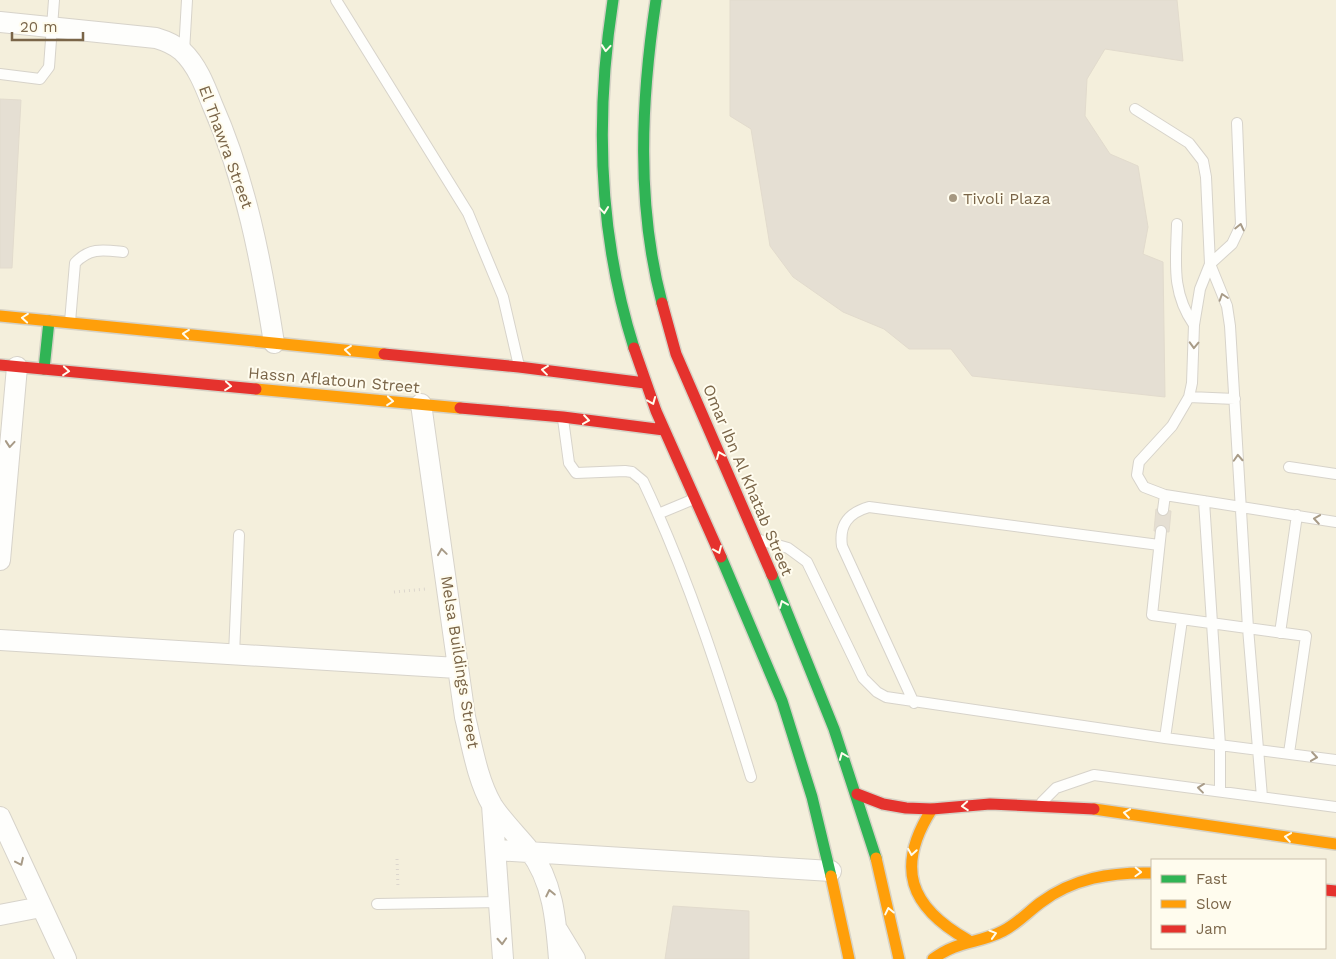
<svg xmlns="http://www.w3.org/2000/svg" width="1336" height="959" font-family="'Work Sans',sans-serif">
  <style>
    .residential { fill: #f4efdc; fill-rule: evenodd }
    .building { fill: #e5dfd3; stroke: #e2dbcd }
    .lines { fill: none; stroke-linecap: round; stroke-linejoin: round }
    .lane-casing { stroke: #d7d3ca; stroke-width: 12 }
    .street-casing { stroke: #d7d3ca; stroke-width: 22 }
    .fast-casing { stroke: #d6d2c6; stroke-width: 14 }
    .slow-casing { stroke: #d6d2c6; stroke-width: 14 }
    .jam-casing { stroke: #d6d2c6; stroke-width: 14 }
    .path { stroke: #dcd6cd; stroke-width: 3; stroke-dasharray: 1 4; stroke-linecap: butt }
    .lane { stroke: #fefefc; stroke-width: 10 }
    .street { stroke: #fefefc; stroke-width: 20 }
    .fast { stroke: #30b455; stroke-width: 11 }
    .slow { stroke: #ff9f0a; stroke-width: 11 }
    .jam { stroke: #e5322d; stroke-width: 11 }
    .oneway { stroke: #fffcee }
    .oneway2 { stroke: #a89b87 }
    .poi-dot { fill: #a69881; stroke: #fffcee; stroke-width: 2 }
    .labels { text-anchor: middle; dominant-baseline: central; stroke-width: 4; stroke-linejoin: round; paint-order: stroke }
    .street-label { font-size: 16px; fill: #7a6548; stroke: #fffcee }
    .poi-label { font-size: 16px; fill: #7a6548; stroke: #fffcee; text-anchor: start }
  </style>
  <rect width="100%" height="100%" fill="#f8f6ec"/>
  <path class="residential" d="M0 0H1336V959H0ZM1152 860H1325V948H1152Z"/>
  <path class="building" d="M730 0H1177L1183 61 1105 49 1087 79 1085 116 1110 154 1138 166 1148 227 1143 254 1163 262 1165 397 972 376 951 349H909L884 329 843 312 793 277 770 246 751 129 730 116Z
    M0 99 21 100 12 268H0Z
    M1156 509 1171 511 1169 532 1154 531Z
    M673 906 749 911V959H665Z"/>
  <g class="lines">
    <defs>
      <path id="lane" d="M336 0 468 213 503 297 519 366
        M184 52 187 0
        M0 74 40 79 49 67 54 0
        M1135 109 1189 143 1203 161 1206 177 1210 264 1227 306 1230 326 1248 628 1262 797
        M1237 123 1241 225 1232 244 1210 264 1200 289 1194 325 1192 383 1189 397 1172 426 1139 462 1137 475 1144 487 1165 495 1336 522
        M1177 224C1176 262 1171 292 1194 325
        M70 322 75 263C90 247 104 250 123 252
        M1189 397 1235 399
        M563 419 569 463 576 473 625 471 632 472 643 481C688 576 720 676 751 777
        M1289 467 1336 474
        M1204 501 1220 745V791
        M1163 510 1165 495
        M658 514 694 499
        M1161 531 1152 615 1306 636 1289 753
        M760 540 788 548 807 562 863 678 877 692 886 697 1165 738 1336 760
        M1280 633 1297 515
        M234 655 239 535
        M914 703 842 546C839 525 848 513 869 507L1159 545
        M1165 738 1182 620
        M1042 802 1056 788 1094 775 1336 807
        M377 904 501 902"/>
      <path id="street" d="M0 22 156 38C166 41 174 44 182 51 197 65 205 86 212 104 246 181 261 260 274 343
        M421 404 465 717C472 745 477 779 492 805 502 821 517 835 529 850 553 881 556 920 559 959
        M0 560 17 367
        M0 640 457 668
        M492 805 503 959
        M0 817 66 959
        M496 850 831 871
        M0 915 41 907
        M558 931 575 959"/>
      <path id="fast" d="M613 0C595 117 598 234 634 348
        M656 0C641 100 636 204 662 303
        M44 369 49 321
        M721 557 782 701 812 797 831 876
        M772 575 834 729 876 858"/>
      <path id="slow" d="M0 316 384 354
        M256 389 460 408
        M932 809C895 867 909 907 968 940
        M1094 809 1336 844
        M876 858 899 959
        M831 876 849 959
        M933 959C958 940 978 944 1003 931 1017 924 1028 912 1040 903 1073 878 1111 872 1152 873"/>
      <path id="jam" d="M662 303 676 354 772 575
        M634 348 656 411 721 557
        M384 354 519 367 645 383
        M0 365 256 389
        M460 408 563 417 664 430
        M857 794 883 804 906 808 932 809 990 804 1094 809
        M1325 890 1336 891"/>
    </defs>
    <use href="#lane" class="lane-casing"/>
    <use href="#street" class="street-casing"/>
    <use href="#fast" class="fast-casing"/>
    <use href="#slow" class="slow-casing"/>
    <use href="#jam" class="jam-casing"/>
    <path class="path" d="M394 592 426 589
      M397 859 398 888"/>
    <use href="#lane" class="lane"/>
    <use href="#street" class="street"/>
    <use href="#fast" class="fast"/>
    <use href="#slow" class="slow"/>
    <use href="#jam" class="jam"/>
  </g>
  <defs><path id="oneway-chevron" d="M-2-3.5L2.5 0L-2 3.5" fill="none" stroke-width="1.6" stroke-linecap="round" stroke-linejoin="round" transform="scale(1.25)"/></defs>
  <g class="oneway">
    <use href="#oneway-chevron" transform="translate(606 48) rotate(95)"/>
    <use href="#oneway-chevron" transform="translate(604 210) rotate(84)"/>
    <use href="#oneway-chevron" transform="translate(25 318) rotate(-175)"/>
    <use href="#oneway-chevron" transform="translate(186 334) rotate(-174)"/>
    <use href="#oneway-chevron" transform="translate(348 350) rotate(-174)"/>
    <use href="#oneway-chevron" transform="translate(545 370) rotate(-173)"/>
    <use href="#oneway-chevron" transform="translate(66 371) rotate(5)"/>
    <use href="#oneway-chevron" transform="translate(228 386) rotate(5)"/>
    <use href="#oneway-chevron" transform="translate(390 401) rotate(5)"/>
    <use href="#oneway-chevron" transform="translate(652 401) rotate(68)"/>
    <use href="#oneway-chevron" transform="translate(586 420) rotate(8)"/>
    <use href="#oneway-chevron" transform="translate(720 455) rotate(-113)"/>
    <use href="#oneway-chevron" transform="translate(718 550) rotate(67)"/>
    <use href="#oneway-chevron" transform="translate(783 604) rotate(-112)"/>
    <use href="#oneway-chevron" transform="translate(843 756) rotate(-111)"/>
    <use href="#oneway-chevron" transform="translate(965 806) rotate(176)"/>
    <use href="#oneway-chevron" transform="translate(1127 813) rotate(-172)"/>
    <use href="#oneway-chevron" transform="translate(1288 837) rotate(-172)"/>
    <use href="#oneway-chevron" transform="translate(912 852) rotate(99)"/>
    <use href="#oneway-chevron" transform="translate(1138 872) rotate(2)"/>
    <use href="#oneway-chevron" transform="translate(889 911) rotate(-102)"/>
    <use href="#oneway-chevron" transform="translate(993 934) rotate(-17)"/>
  </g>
  <g class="oneway2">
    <use href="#oneway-chevron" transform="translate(1240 227) rotate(-77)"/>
    <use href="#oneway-chevron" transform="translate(1223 297) rotate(-108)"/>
    <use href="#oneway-chevron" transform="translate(1194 345) rotate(92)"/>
    <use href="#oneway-chevron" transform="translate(10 444) rotate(95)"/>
    <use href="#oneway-chevron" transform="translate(1238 458) rotate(-93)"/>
    <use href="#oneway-chevron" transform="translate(1317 519) rotate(-171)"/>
    <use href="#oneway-chevron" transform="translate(442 552) rotate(-98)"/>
    <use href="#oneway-chevron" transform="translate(1314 757) rotate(8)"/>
    <use href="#oneway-chevron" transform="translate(1201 788) rotate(-173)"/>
    <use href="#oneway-chevron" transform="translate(20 862) rotate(65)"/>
    <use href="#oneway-chevron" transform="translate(550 893) rotate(-102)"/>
    <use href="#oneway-chevron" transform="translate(502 941) rotate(87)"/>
  </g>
  <circle class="poi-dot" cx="953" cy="198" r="5"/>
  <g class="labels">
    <g class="street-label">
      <text transform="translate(226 147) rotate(70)">El Thawra Street</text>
      <text transform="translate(334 380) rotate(5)">Hassn Aflatoun Street</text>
      <text transform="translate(748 480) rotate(67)">Omar Ibn Al Khatab Street</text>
      <text transform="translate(460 662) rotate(81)">Melsa Buildings Street</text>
    </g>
    <g class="poi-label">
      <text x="963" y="198">Tivoli Plaza</text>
    </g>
  </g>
  <rect x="1151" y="859" width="175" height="90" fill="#fffcee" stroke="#cac0ac"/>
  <rect x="1161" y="875" width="25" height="8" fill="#30b455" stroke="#cac0ac"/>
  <text x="1196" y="884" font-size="15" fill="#7a6548">Fast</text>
  <rect x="1161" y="900" width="25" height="8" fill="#ff9f0a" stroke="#cac0ac"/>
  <text x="1196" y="909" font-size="15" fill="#7a6548">Slow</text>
  <rect x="1161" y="925" width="25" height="8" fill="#e5322d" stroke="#cac0ac"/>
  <text x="1196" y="934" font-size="15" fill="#7a6548">Jam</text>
  <path d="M12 32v8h71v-8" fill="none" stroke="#7a6548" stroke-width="2.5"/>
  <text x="20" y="32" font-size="15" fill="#7a6548" stroke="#fffcee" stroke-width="4" paint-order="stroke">20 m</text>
</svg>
